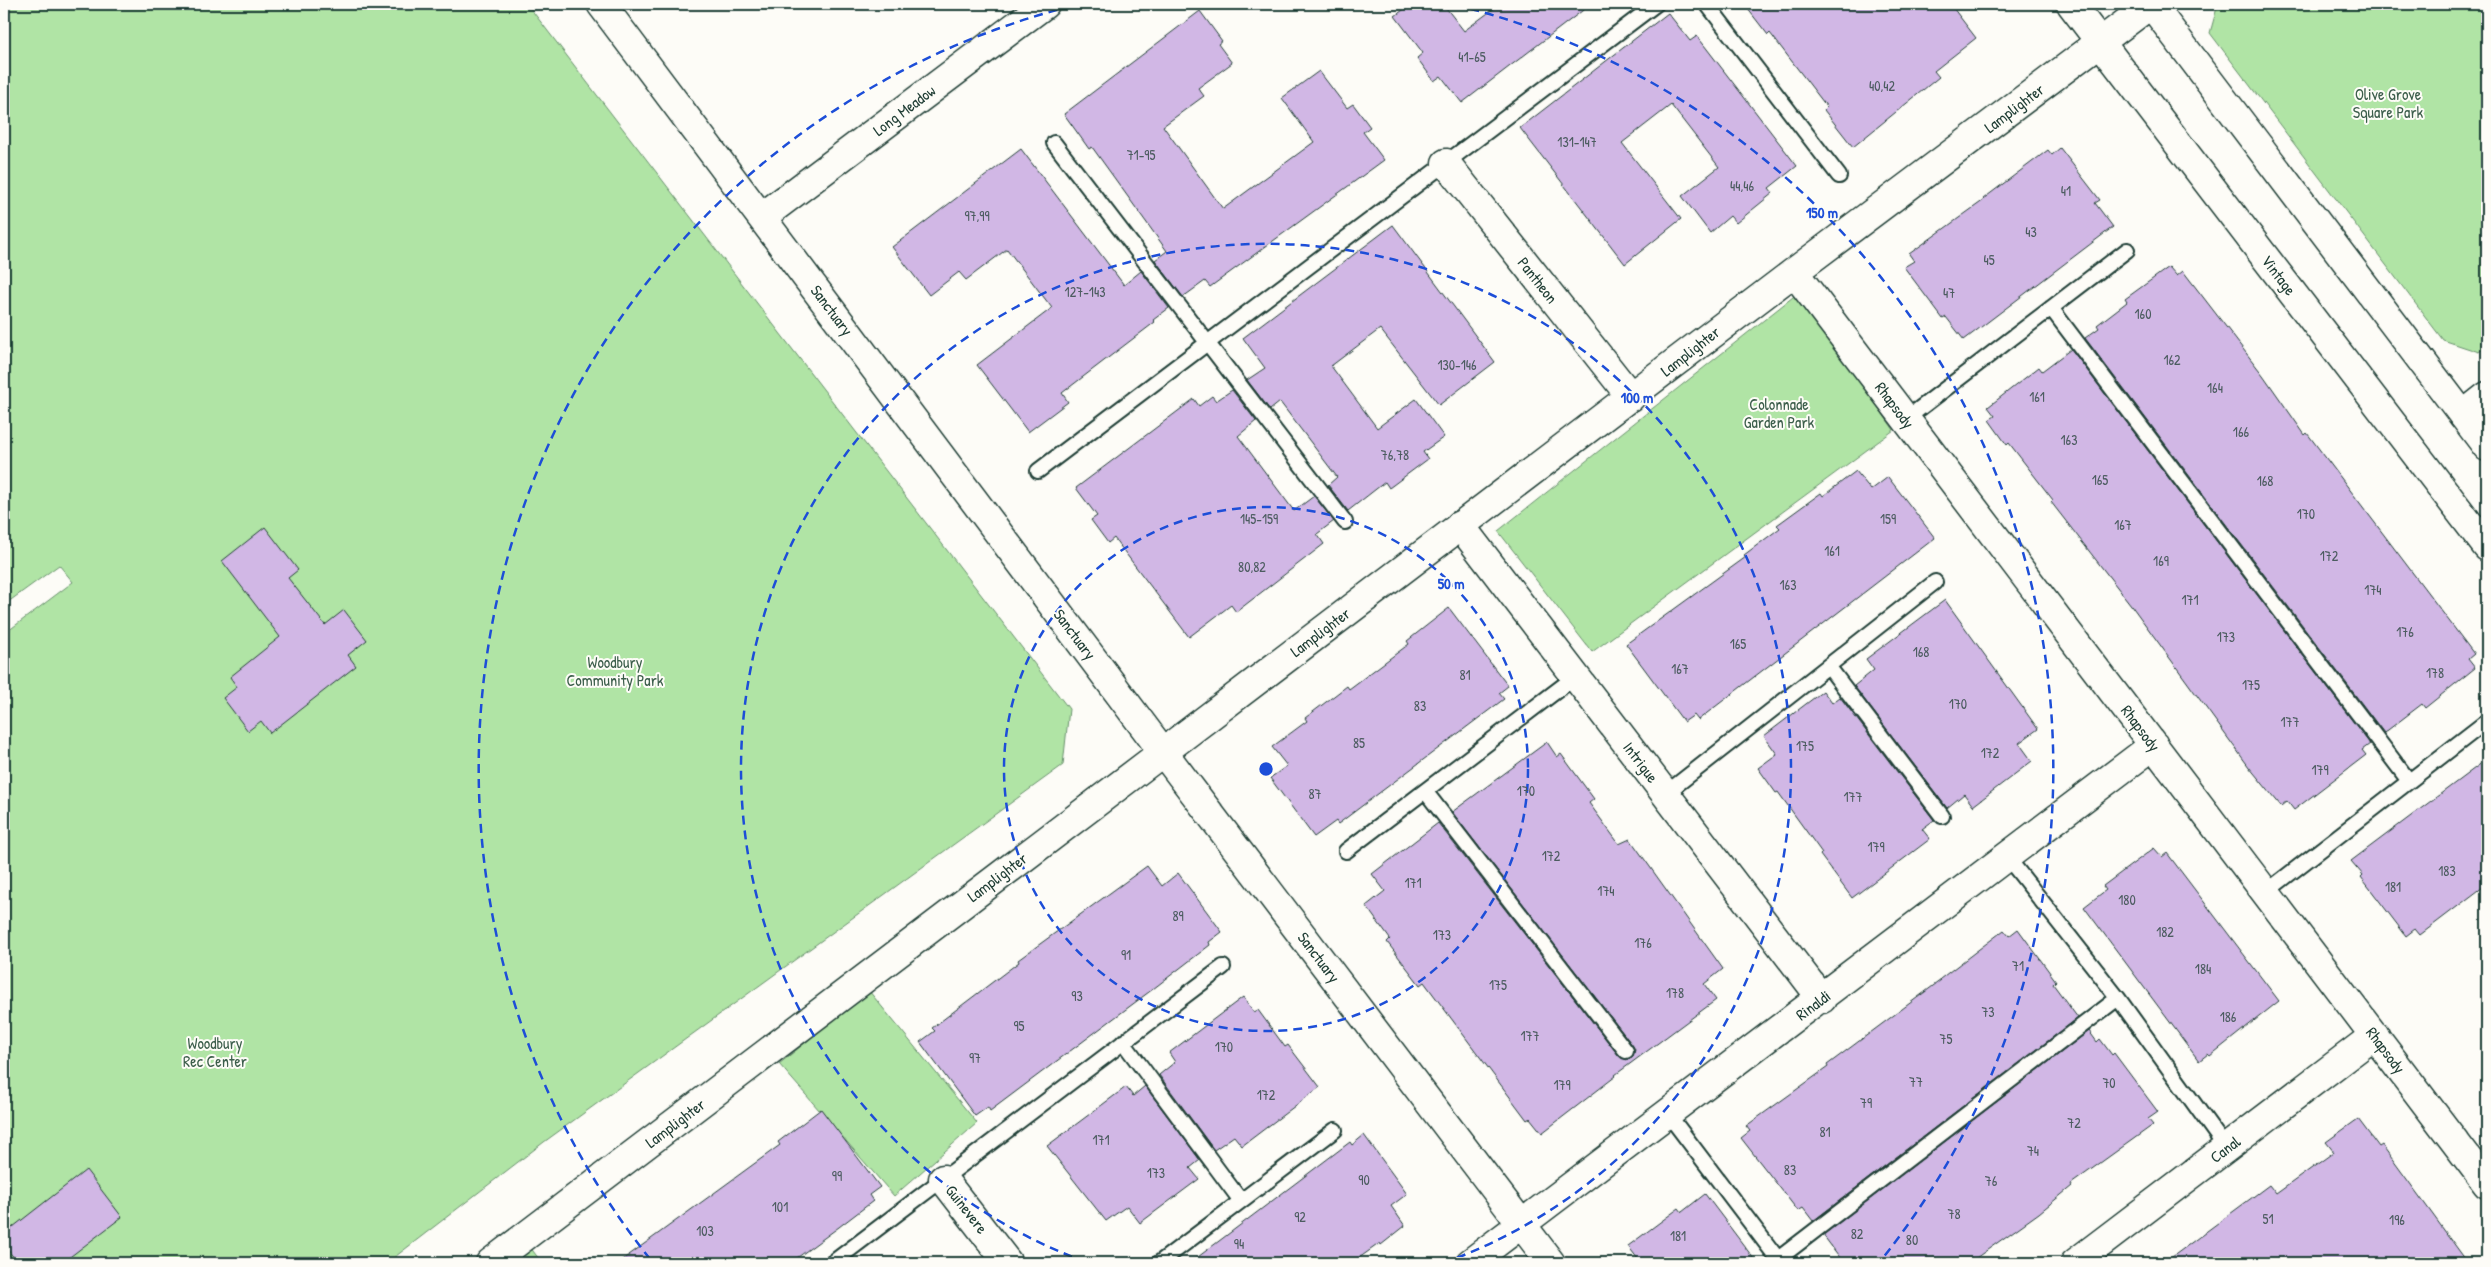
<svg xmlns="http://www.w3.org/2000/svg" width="2491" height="1267" font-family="'Patrick Hand',sans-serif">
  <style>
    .green { fill: #b0e4a5; stroke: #68906c }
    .building { fill: #d1b7e5; stroke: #1f3d34 }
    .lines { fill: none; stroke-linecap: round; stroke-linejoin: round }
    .service-casing { stroke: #1f3d34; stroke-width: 18 }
    .minor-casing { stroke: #1f3d34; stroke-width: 31 }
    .tertiary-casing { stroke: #1f3d34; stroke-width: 31 }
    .service { stroke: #fdfcf7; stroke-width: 14 }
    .minor { stroke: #fdfcf7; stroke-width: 28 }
    .tertiary { stroke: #fdfcf7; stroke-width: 28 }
    .ring { fill: none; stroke: #1d4ed8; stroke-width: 2.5; stroke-dasharray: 9 6 }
    .labels { text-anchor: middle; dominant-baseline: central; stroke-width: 4; stroke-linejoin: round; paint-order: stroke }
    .number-label { font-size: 14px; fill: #4c5c60 }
    .park-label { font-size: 16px; fill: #3c5e4b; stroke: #fdfcf7 }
    .street-label { font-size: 16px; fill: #1f3d34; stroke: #fdfcf7 }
    .centre { fill: #1d4ed8; stroke: #fdfcf7; stroke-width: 2.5 }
    .ring-label { font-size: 15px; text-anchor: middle; font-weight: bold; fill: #1d4ed8; stroke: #fdfcf7; stroke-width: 4; stroke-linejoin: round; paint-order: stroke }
  </style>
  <rect width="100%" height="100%" fill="#fdfcf7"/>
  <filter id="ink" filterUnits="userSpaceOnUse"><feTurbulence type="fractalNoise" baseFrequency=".02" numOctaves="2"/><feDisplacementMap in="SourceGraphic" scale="10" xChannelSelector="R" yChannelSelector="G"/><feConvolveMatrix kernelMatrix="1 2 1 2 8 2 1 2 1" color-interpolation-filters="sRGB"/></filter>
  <g filter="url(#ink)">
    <path class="green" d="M4 4H527L1069 709 1063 765 544 1142 387 1263H4V634L73 582 59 565 4 605Z
      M2218 4H2487V346L2479 352 2443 340 2210 33Z
      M1798 293 1894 430 1592 652 1498 531Z
      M869 991 977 1123 894 1196 779 1064Z
      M530 1247 542 1263H510Z"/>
    <path class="building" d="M1411 4H1443L1464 31 1500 4H1591L1462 103 1441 76 1434 81 1417 58 1423 53 1395 16Z
      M1744 4H1950L1976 38 1934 71 1939 77 1853 147 1824 110 1827 107 1770 33 1768 35Z
      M1200 11 1222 41 1218 44 1232 63 1198 88 1204 96 1163 126 1223 209 1314 142 1282 98 1319 71 1347 108 1353 104 1370 127 1363 132 1384 160 1210 287 1205 281 1183 297 1155 260 1167 251 1092 147 1089 149 1064 114Z
      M1668 13 1690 41 1697 36 1797 166 1769 188 1773 193 1736 223 1730 216 1710 233 1682 196 1719 167 1671 105 1622 143 1681 219 1625 264 1520 128Z
      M2060 148 2100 200 2095 203 2113 227 1964 340 1946 317 1943 319 1904 267 1914 261 1909 254 1984 200 1983 199 2048 150 2052 155Z
      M1021 149 1124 285 1141 271 1169 308 1153 320 1155 322 1062 393 1068 402 1028 432 977 365 1052 308 1007 249 966 280 959 272 929 295 892 247Z
      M1393 225 1495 362 1439 405 1380 329 1331 366 1377 428 1416 399 1444 437 1423 452 1428 459 1389 488 1385 482 1348 511 1328 485 1337 477 1280 402 1270 410 1247 380 1265 368 1243 338Z
      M2169 267 2177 276 2183 271 2263 375 2305 435 2307 433 2474 654 2468 659 2475 668 2425 708 2422 704 2384 733 2085 338 2099 328 2097 325 2127 302 2125 299Z
      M2071 349 2370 744 2362 750 2366 755 2294 810 2287 801 2281 806 2249 767 2131 605 2051 502 2053 500 2009 443 2007 445 1989 420 1995 416 1988 407 2039 367 2042 371Z
      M1232 390 1256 421 1238 436 1294 511 1314 496 1334 521 1317 534 1324 544 1236 612 1231 605 1189 637 1114 538 1108 543 1091 520 1097 516 1076 488 1194 399 1199 406 1212 396 1216 401Z
      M1856 471 1871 490 1888 477 1935 538 1698 720 1694 715 1684 722 1626 644 1746 557 1744 555 1780 528 1777 525 1821 493 1823 496Z
      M265 527 298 570 288 578 325 625 344 610 367 640 348 655 356 666 270 733 261 721 248 731 223 698 237 687 230 677 280 637 222 561Z
      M1945 600 2038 729 2019 743 2032 761 1973 806 1964 794 1947 808 1854 686 1874 670 1866 659Z
      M1449 608 1508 686 1499 693 1504 699 1338 824 1336 821 1314 837 1270 778 1287 766 1272 747 1307 721 1305 718 1347 686 1349 689 1409 644 1407 641Z
      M1823 691 1832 703 1840 697 1934 820 1922 829 1930 839 1852 898 1820 855 1822 853 1778 792 1776 793 1758 768 1777 754 1764 736Z
      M1547 742 1557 757 1561 754 1594 799 1589 803 1619 844 1630 839 1723 969 1704 984 1716 1000 1615 1075 1616 1076 1542 1133 1530 1118 1527 1120 1424 982 1420 985 1387 942 1390 939 1366 906 1385 891 1372 874 1438 823 1619 1056 1627 1060 1632 1058 1635 1050 1633 1046 1452 812Z
      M2487 759V884L2420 935 2415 929 2406 936 2361 877 2363 875 2351 861Z
      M2154 848 2162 857 2167 853 2279 1001 2210 1056 2208 1054 2199 1061 2084 907 2106 890 2103 886Z
      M1147 866 1162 886 1178 873 1222 932 1209 942 1210 945 1153 989 990 1111 988 1107 975 1116 920 1042 935 1031 932 1028 1019 962 1018 960Z
      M2018 929 2056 981 2053 984 2078 1018 1813 1221 1803 1208 1798 1211 1741 1138 1750 1131 1746 1126 1828 1067 1827 1065 1941 980 1940 979 2004 930 2009 936Z
      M1243 997 1254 1012 1258 1010 1285 1047 1288 1045 1320 1087 1242 1146 1234 1136 1214 1150 1159 1075 1175 1062 1169 1053Z
      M2089 1031 2097 1042 2100 1039 2112 1055 2114 1053 2158 1112 2148 1119 2153 1125 2071 1184 2072 1186 2039 1213 1969 1263H1844L1823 1235Z
      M1145 1086 1200 1160 1190 1168 1199 1179 1140 1223 1127 1206 1106 1221 1047 1146 1126 1087 1133 1096Z
      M821 1109 880 1187 869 1195 873 1201 839 1227 790 1263H618L780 1145 778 1142Z
      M2358 1119 2379 1147 2382 1145 2468 1263H2164L2269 1185 2276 1194 2334 1152 2326 1142Z
      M1364 1135 1407 1194 1391 1206 1405 1226 1381 1245 1380 1243 1352 1263H1190L1350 1142 1352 1145Z
      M86 1170 122 1217 62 1263H18L4 1245V1234Z
      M1705 1194 1757 1263H1641L1628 1246 1679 1208 1682 1212Z"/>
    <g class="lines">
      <defs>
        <path id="service" d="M1707 4 1839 176
          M1054 143 1345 522
          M2051 308 2409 781
          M1906 419 2127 250
          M1038 471 1656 4
          M1828 666 1942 816
          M1425 791 1626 1051
          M1665 794 1935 582
          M1346 851 1576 676
          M2007 857 2118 998 2226 1148
          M2266 892 2487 721
          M1123 1042 1241 1201
          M1668 1114 1781 1263
          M1778 1259 2118 998
          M832 1263 1223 967
          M1159 1263 1335 1130"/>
        <path id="minor" d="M1446 163 1631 397
          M1794 272 2487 1184
          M2463 415 2487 396
          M1460 525 1822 999
          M943 1179 1008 1263
          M1470 1263 2154 745
          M1551 1263 1163 752 1794 272 2151 4
          M2075 1263 2375 1035"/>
        <path id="tertiary" d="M2071 4 2487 547
          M2151 4 2487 447
          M762 217 1045 4
          M490 1263 1163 752 601 4"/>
      </defs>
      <use href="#service" class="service-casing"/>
      <use href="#minor" class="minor-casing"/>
      <use href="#tertiary" class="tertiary-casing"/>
      <use href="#service" class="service"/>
      <use href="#minor" class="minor"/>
      <use href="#tertiary" class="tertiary"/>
    </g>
  </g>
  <g class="ring">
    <circle cx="1266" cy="769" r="262"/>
    <path d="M1086 1262A525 525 0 1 1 1446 1262"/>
    <path d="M650 1259A787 787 0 0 1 1076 5M1456 5A787 787 0 0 1 1882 1259"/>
  </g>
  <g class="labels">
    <g class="number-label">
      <text x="1472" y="56">41-65</text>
      <text x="1882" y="85">40,42</text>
      <text x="1577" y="141">131-147</text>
      <text x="1141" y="154">71-95</text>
      <text x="1742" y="185">44,46</text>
      <text x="2066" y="190">41</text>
      <text x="977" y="215">97,99</text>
      <text x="2031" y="231">43</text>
      <text x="1989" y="259">45</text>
      <text x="1085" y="291">127-143</text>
      <text x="1949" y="292">47</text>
      <text x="2143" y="313">160</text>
      <text x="2172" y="359">162</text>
      <text x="1457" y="364">130-146</text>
      <text x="2215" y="387">164</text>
      <text x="2037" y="396">161</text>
      <text x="2241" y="431">166</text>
      <text x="2069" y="439">163</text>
      <text x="1395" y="454">76,78</text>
      <text x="2100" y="479">165</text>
      <text x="2265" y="480">168</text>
      <text x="2306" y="513">170</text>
      <text x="1259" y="518">145-159</text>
      <text x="1888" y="518">159</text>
      <text x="2123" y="524">167</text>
      <text x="1832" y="550">161</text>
      <text x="2329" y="555">172</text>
      <text x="2161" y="560">169</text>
      <text x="1252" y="566">80,82</text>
      <text x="1788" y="584">163</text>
      <text x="2373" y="589">174</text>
      <text x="2190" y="599">171</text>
      <text x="2405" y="631">176</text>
      <text x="2226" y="636">173</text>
      <text x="1738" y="643">165</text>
      <text x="1921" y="651">168</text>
      <text x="1680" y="668">167</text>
      <text x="2435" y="672">178</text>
      <text x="1465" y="674">81</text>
      <text x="2251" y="684">175</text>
      <text x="1958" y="703">170</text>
      <text x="1420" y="705">83</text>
      <text x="2290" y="721">177</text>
      <text x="1359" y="742">85</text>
      <text x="1805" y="745">175</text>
      <text x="1990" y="752">172</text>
      <text x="2320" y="769">179</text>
      <text x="1526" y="790">170</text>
      <text x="1315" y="793">87</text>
      <text x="1853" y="796">177</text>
      <text x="1876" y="846">179</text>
      <text x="1551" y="855">172</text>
      <text x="2447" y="870">183</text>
      <text x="1413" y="882">171</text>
      <text x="2393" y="886">181</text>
      <text x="1606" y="890">174</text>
      <text x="2127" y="899">180</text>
      <text x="1178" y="915">89</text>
      <text x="2165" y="931">182</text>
      <text x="1442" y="934">173</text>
      <text x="1643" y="942">176</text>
      <text x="1126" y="954">91</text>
      <text x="2018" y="965">71</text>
      <text x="2203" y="968">184</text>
      <text x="1498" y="984">175</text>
      <text x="1675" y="992">178</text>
      <text x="1077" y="995">93</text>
      <text x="1988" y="1011">73</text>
      <text x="2228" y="1016">186</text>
      <text x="1019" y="1025">95</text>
      <text x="1530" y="1035">177</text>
      <text x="1946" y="1038">75</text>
      <text x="1224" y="1046">170</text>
      <text x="975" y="1057">97</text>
      <text x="1916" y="1081">77</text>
      <text x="2109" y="1082">70</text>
      <text x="1562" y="1084">179</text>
      <text x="1266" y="1094">172</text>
      <text x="1866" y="1102">79</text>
      <text x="2074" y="1122">72</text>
      <text x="1825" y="1131">81</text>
      <text x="1101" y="1139">171</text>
      <text x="2033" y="1150">74</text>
      <text x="1790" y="1169">83</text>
      <text x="1156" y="1172">173</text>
      <text x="837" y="1175">99</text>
      <text x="1364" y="1179">90</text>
      <text x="1991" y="1180">76</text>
      <text x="780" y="1206">101</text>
      <text x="1954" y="1213">78</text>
      <text x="1300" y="1216">92</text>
      <text x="2268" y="1218">51</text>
      <text x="2397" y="1219">196</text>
      <text x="705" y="1230">103</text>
      <text x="1857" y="1233">82</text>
      <text x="1678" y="1235">181</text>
      <text x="1912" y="1239">80</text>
      <text x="1239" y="1243">94</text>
    </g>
    <g class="park-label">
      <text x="2388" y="94">Olive Grove<tspan x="2388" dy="18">Square Park</tspan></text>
      <text x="1779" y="404">Colonnade<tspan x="1779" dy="18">Garden Park</tspan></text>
      <text x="615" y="662">Woodbury<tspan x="615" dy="18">Community Park</tspan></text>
      <text x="215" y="1043">Woodbury<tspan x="215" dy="18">Rec Center</tspan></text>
    </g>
    <g class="street-label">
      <text transform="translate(2014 108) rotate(-37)">Lamplighter</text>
      <text transform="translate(904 110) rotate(-37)">Long Meadow</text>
      <text transform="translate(2279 275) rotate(53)">Vintage</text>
      <text transform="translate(1538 280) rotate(52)">Pantheon</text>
      <text transform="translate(832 310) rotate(53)">Sanctuary</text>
      <text transform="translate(1690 351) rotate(-38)">Lamplighter</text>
      <text transform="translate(1895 405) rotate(53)">Rhapsody</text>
      <text transform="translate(1320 632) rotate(-37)">Lamplighter</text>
      <text transform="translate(1075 634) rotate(53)">Sanctuary</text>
      <text transform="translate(2141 728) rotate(53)">Rhapsody</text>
      <text transform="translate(1641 762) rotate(53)">Intrigue</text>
      <text transform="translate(997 877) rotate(-37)">Lamplighter</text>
      <text transform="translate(1319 957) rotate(53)">Sanctuary</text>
      <text transform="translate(1813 1005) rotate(-37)">Rinaldi</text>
      <text transform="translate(2386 1050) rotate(53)">Rhapsody</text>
      <text transform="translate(675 1123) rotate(-37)">Lamplighter</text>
      <text transform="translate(2225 1149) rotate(-37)">Canal</text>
      <text transform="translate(967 1209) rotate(52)">Guinevere</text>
    </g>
  </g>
  <circle cx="1266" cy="769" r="8" class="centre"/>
  <g class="ring-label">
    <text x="1822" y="218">150 m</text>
    <text x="1637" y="403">100 m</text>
    <text x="1451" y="589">50 m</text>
  </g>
  <rect width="2491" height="1267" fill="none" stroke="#fdfcf7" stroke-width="20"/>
  <rect x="10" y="10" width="2471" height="1247" fill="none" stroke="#1f3d34" stroke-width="2" filter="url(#ink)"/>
</svg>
